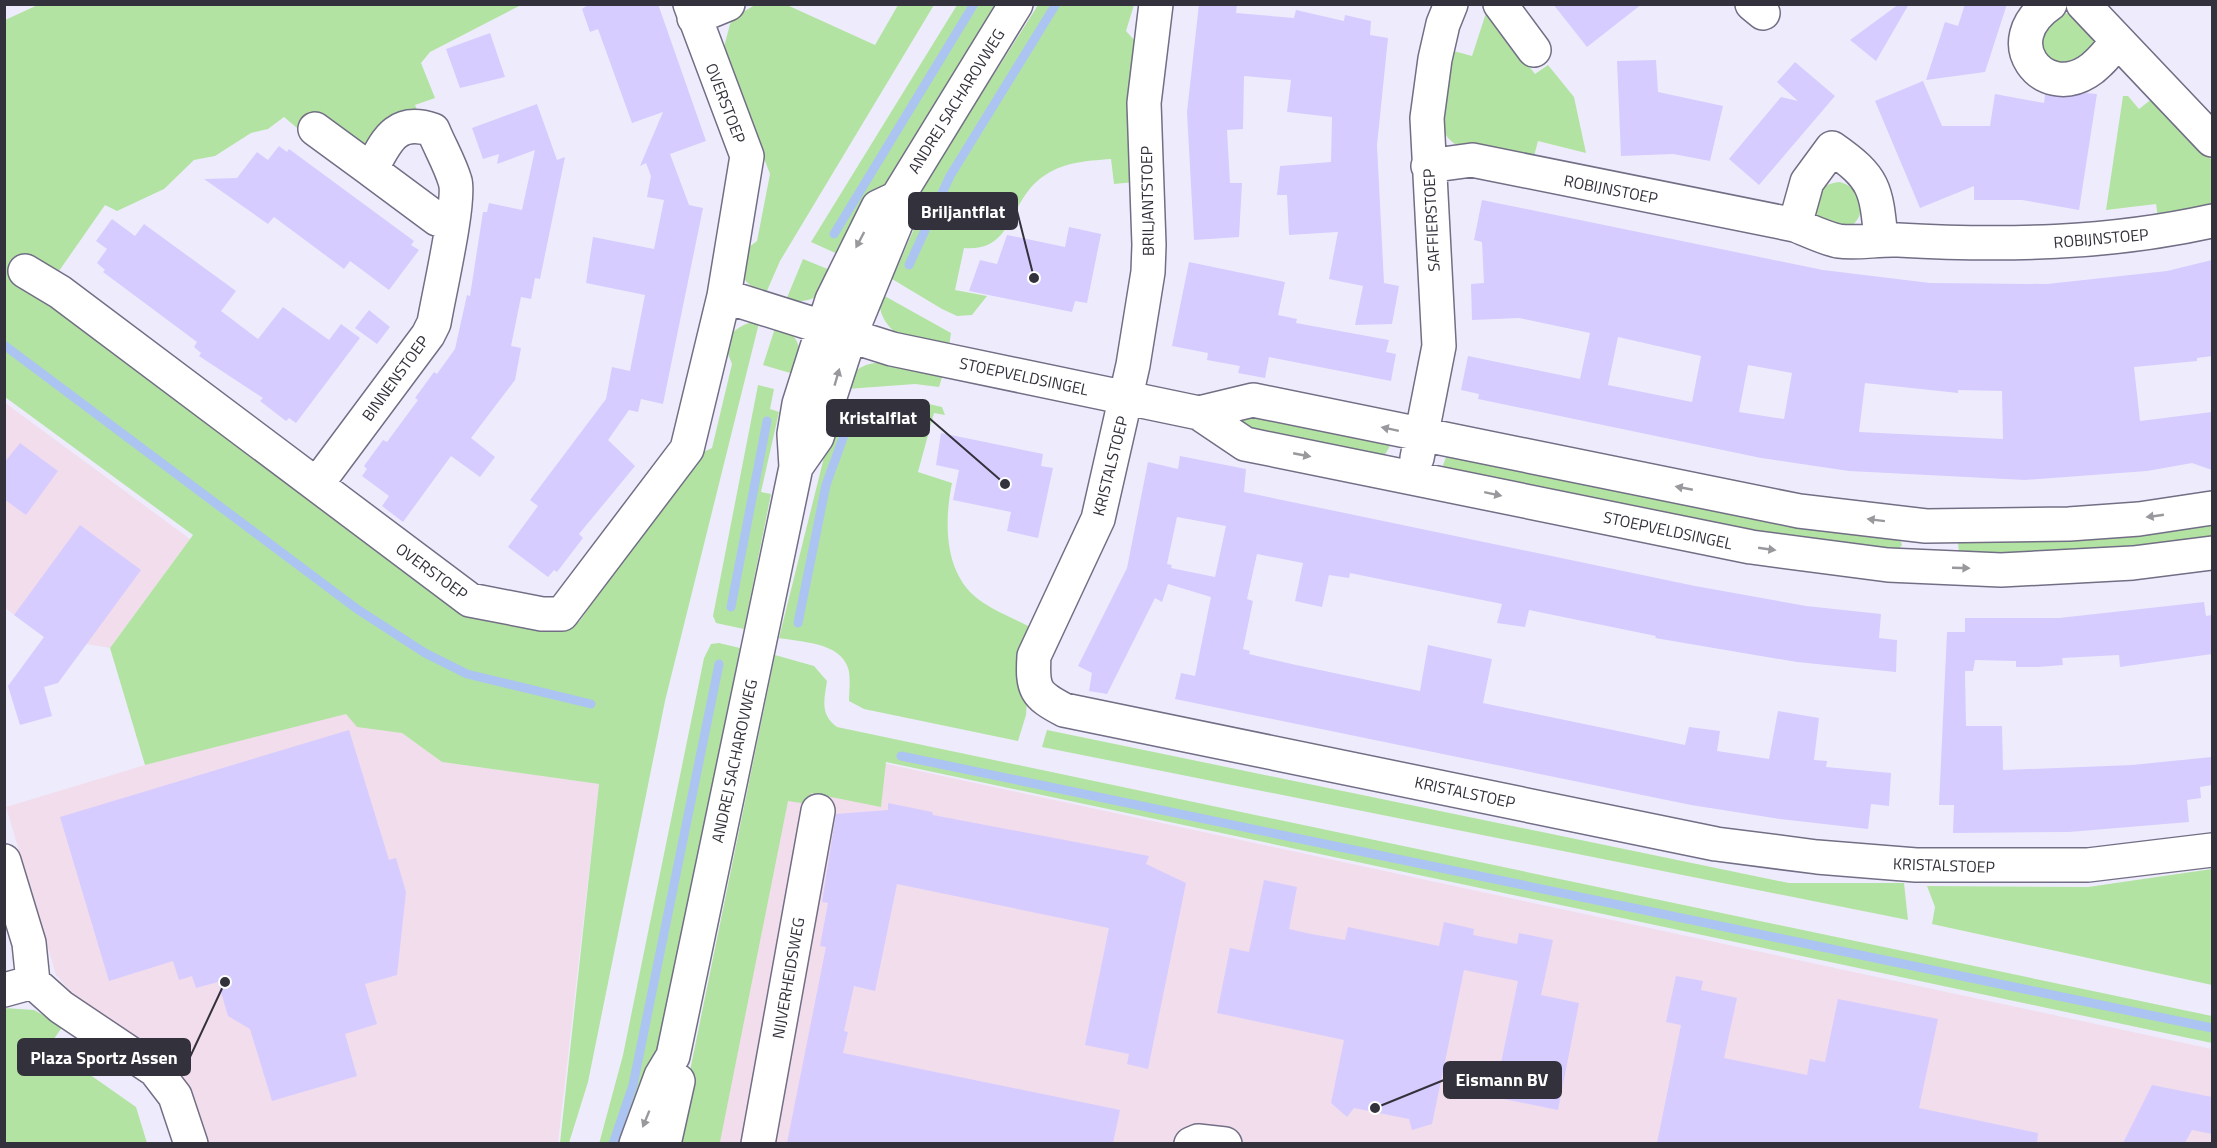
<svg xmlns="http://www.w3.org/2000/svg" width="2217" height="1148" font-family="'Titillium Web',sans-serif">
  <style>
    .industrial { fill: #f2ddec }
    .green { fill: #b3e3a2 }
    .lines { fill: none; stroke-linecap: round; stroke-linejoin: round }
    .stream { stroke: #acc4f2; stroke-width: 9 }
    .building { fill: #d6ccff; fill-rule: evenodd }
    .minor-casing { stroke: #726e85; stroke-width: 36 }
    .minor { stroke: #fff; stroke-width: 33 }
    .oneway { fill: #99989d }
    .labels { text-anchor: middle; dominant-baseline: central; stroke-width: 4.5; stroke-linejoin: round; paint-order: stroke }
    .street-label { font-size: 16px; fill: #33313b; stroke: #fff }
    .leader { fill: none; stroke: #33313b; stroke-width: 2 }
    .callout-dot { fill: #33313b; stroke: #fff; stroke-width: 2 }
    .callout { fill: #33313b; stroke: #33313b; stroke-width: 2 }
    .callout-label { font-size: 18px; text-anchor: middle; font-weight: bold; fill: #fff }
  </style>
  <rect width="100%" height="100%" fill="#eeecfc"/>
  <path class="industrial" d="M4 402 190 539 110 648 44 637 5 608Z
    M346 713 381 729 402 733 442 762 599 784 558 1143H205L182 1079 172 1065 76 998 56 975 6 807 145 765Z
    M771 739 2212 1049V1143L678 1144Z"/>
  <path class="green" d="M40 4 521 5 430 52 421 63 435 98 415 105 418 112 365 147 303 133 284 117 268 129 251 133 215 156 194 160 164 189 117 211 105 205 43 294 453 603 569 624 579 622 695 456 712 448 732 364 728 354 732 333C741 326 748 321 759 323L665 701 588 1082 569 1143H560L599 784 442 762 402 733 357 727 346 714 145 765 110 648 193 535 5 397V20Z
    M755 5H787L875 45 898 5H934L780 261 766 293C739 282 742 278 744 251L757 241 770 174 723 51 730 24 736 16Z
    M957 5H995L842 256 811 242Z
    M1038 5H1134L1126 31 1136 42 1135 182 1114 184 1111 159C1085 161 1062 162 1041 178 1007 204 1014 252 964 248L955 290 987 296 972 315 957 316 942 309 892 279 925 204 919 201 922 188Z
    M1486 13H1489L1535 74 1548 65 1574 97 1586 153 1538 141 1533 160 1455 144C1428 127 1445 77 1450 50L1472 56Z
    M2063 13 2072 14 2094 32 2096 42 2073 71 2040 56V29Z
    M2123 96H2128L2139 109 2153 98 2212 160V207L2158 218 2156 204 2106 210Z
    M1840 182C1864 189 1869 215 1848 229L1815 216C1810 198 1821 183 1840 182Z
    M803 259 835 272C820 296 816 304 786 300Z
    M881 294 951 333 949 346 901 337C886 326 876 312 881 294Z
    M776 325C803 336 801 350 797 375L763 365Z
    M882 362 943 374 939 387 915 384 847 389C852 369 862 364 882 362Z
    M758 385 774 389 770 409 779 412 761 492 771 494 744 629 716 623 713 616Z
    M920 402 942 407 945 415 934 413 918 472 952 483C944 522 944 573 978 599 994 611 1015 619 1032 628L1026 715 1018 741 864 709 849 701C849 692 851 677 848 668 840 642 800 642 779 638L837 405 866 408Z
    M1243 412 1389 442 1390 446 1383 458 1241 431 1239 418Z
    M1447 455 1899 536 1902 545 1895 554 1752 537 1445 471 1443 465Z
    M2212 521V541L2110 554H1959L1958 542Z
    M719 643 740 648 657 1053 625 1143 599 1144 623 1055 704 658 711 644Z
    M775 655 814 666 827 681C824 701 820 714 837 727L2212 1016V1043L886 762 881 807 811 793 808 804 788 801 720 1142 723 1143 675 1144Z
    M1047 730 1789 883H1904L1908 920 1042 747Z
    M2212 869V985L1932 924 1935 907 1927 886 2088 887Z
    M4 1008 34 1010 63 1026 49 1046 136 1107 147 1143H5Z"/>
  <g class="lines">
    <path class="stream" d="M834 234 974 4
      M909 265 950 176 1056 4
      M4 345 357 609 425 653 467 674 591 704
      M731 607 767 421
      M798 623 826 485 847 427
      M901 756 2212 1028
      M613 1144 633 1085 719 664"/>
  </g>
  <path class="building" d="M589 4H658L706 141 670 154 689 205 703 208 663 404 641 399 638 412 629 410 608 440 635 466 579 534 583 538 557 572 554 570 548 577 508 547 538 506 530 500 606 399 612 367 630 371 645 295 586 283 593 237 654 249 664 200 647 197 651 176 646 163 640 166 663 112 632 123 598 29 590 32 582 9Z
    M1199 4H1237L1236 13 1294 18 1296 10 1344 21 1345 15 1371 21 1370 35 1388 38 1377 145 1384 283 1399 286 1392 324 1355 325 1363 286 1329 279 1338 232 1289 235 1287 195H1277L1280 166 1331 162 1332 117 1287 112 1291 80 1244 76 1243 129 1227 130 1230 183H1242L1239 237 1194 240 1187 112Z
    M1553 4H1642L1587 47Z
    M1899 4H1909L1876 61 1850 40Z
    M1965 4H2007L1985 72 1926 80 1945 22 1958 26Z
    M490 33 505 77 460 88 446 49Z
    M1656 60 1658 92 1723 106 1710 161 1673 154 1621 156 1617 61Z
    M1795 62 1835 96 1759 185 1729 159 1781 97 1798 101 1777 82Z
    M1923 81 1942 126H1990L1995 94 2044 103 2045 95 2070 97 2086 93 2097 94 2079 210 2022 200H1974V186L1920 208 1875 101Z
    M537 104 557 160 565 157 540 279 535 278 531 299 521 297 511 346 521 348 515 380 471 438 495 457 480 477 451 456 403 522 382 506 389 496 362 476 367 469 364 466 383 440 387 442 418 400 415 398 434 372 437 374 455 349 467 295 470 296 483 212H487L489 203 522 210 535 150 497 164 499 154 483 159 472 128Z
    M279 146 287 152 289 149 414 241 411 245 419 250 389 290 350 261 344 269 274 217 268 224 204 179 237 178 257 152 268 160Z
    M1482 200 1823 270 1930 283 2047 284 2167 271 2212 260V356L2197 358V361L2134 367 2140 421 2212 412V470L2192 463 2147 471 2025 480 1849 471 1761 458 1478 399 1479 394 1461 390 1468 356 1580 379 1590 333 1519 318 1472 320 1471 284 1484 283 1482 242 1474 240ZM1618 337 1701 356 1692 402 1608 385ZM1748 365 1792 373 1784 419 1739 412ZM1865 383 1958 393V390L2002 391 2003 439 1859 432Z
    M112 219 135 236 144 224 236 291 221 311 258 339 283 307 329 340 341 324 360 338 296 423 289 418 286 421 260 401 263 398 199 356 201 353 194 347 197 342 103 272 105 270 97 263 107 249 96 241Z
    M1069 227 1101 234 1087 303 1075 301 1072 312 969 291 980 260 997 264 1007 235 1065 247Z
    M1189 262 1285 282 1278 315 1297 319 1296 323 1389 340 1386 352 1396 354 1391 381 1269 357 1265 378 1238 373 1240 366 1207 360 1208 353 1172 346Z
    M369 310 390 327 377 344 355 328Z
    M941 433 1043 454 1041 466 1053 468 1038 538 1007 531 1011 512 953 500 959 470 936 465Z
    M20 443 58 471 26 515 4 499V463Z
    M1180 456 1246 469 1244 492 1695 586 1806 606 1881 614 1879 638 1897 640 1896 672 1797 662 1655 638 1656 636 1529 610 1525 627 1497 623 1502 604 1350 573 1349 578 1329 575 1322 607 1295 601 1303 563 1257 554 1247 599 1253 601 1243 649 1250 651 1249 654 1296 665 1420 691 1428 645 1492 659 1483 703 1685 745 1689 727 1720 731 1717 751 1769 759 1778 711 1819 718 1814 760 1827 761 1826 767 1891 773 1889 806 1871 804 1868 829 1780 819 1691 805 1175 699 1181 673 1195 676 1211 597 1168 584 1162 602 1155 598 1107 694 1089 691 1092 673 1078 666 1127 568 1148 462 1178 469ZM1177 517 1226 526 1215 577 1171 568 1172 565 1167 564Z
    M80 525 141 570 58 683 44 687 52 716 20 725 8 686 44 637 14 615Z
    M2204 602 2206 616 2212 615V654L2120 667 2119 655 2062 658 2063 665 2038 667H2016V661L1975 660 1973 671H1965L1966 726H2002L2003 770 2132 765 2212 757V785L2200 787 2201 798 2187 800 2189 822 2069 832 1953 833 1954 805H1939L1947 632H1965V618H2059Z
    M349 730 389 860 396 858 406 892 397 975 365 984 377 1024 345 1034 357 1076 272 1101 250 1029 228 1016 218 982 196 988 192 976 179 980 173 961 109 981 60 817Z
    M888 803 932 812 933 815 1149 856 1146 864 1186 883 1148 1069 1127 1064 1129 1054 1085 1045 1109 928 897 884 875 991 854 986 844 1031 848 1032 843 1053 1120 1110 1113 1143H787L826 947 820 946 828 903 822 902 836 814 888 810Z
    M1264 880 1297 887 1289 929 1311 934 1345 940 1348 927 1439 946 1444 922 1474 929 1473 935 1517 944 1519 933 1553 940 1541 995 1579 1003 1558 1110 1494 1097 1518 981 1464 970 1432 1124 1412 1130 1409 1119 1354 1108 1347 1117 1331 1103 1344 1040 1217 1013 1230 948 1249 952Z
    M1676 976 1703 981 1701 990 1737 998 1724 1058 1807 1075 1810 1059 1825 1062 1838 999 1938 1019 1919 1108 2038 1133 2037 1143H1657L1681 1025 1666 1022Z
    M2152 1085 2212 1097V1134L2192 1130 2185 1143H2123Z"/>
  <g class="lines">
    <defs>
      <path id="minor" d="M1156 4 1144 103 1149 245 1148 272 1133 365 1098 519 1034 656C1032 689 1035 695 1064 710L1716 844 1817 857 1916 865H2088L2212 850
        M1500 4 1534 50
        M1752 4 1763 13
        M2050 4C1996 41 2042 100 2087 72 2099 65 2108 52 2117 42
        M2083 4 2212 140
        M694 18 728 4
        M315 129 371 170
        M1428 166 1472 160 1795 225C1808 230 1824 238 1838 241 1857 244 1878 239 1898 240 2004 246 2108 244 2212 221
        M1795 225 1807 182 1832 148C1875 178 1876 188 1881 239
        M25 271 60 292 470 600 542 614H562L687 449 724 296 747 156 690 4
        M724 296 892 349 1199 413 1245 444 1751 547 1888 565 2001 570 2133 563 2212 553
        M1199 413 1253 400 1799 511 1926 526 2069 524 2139 519 2212 508
        M1417 458 1439 346 1427 118 1435 59 1443 24 1451 4
        M796 467 817 437 849 338 899 216 897 198
        M317 484 428 335 434 323C438 298 461 199 455 181 450 164 440 147 433 130 395 117 386 142 371 170L437 219 451 224
        M4 861 29 943 33 982
        M4 990 33 982 61 1007 155 1070 175 1096 191 1144
        M636 1144 661 1076 673 1056 796 467 794 434 799 404 832 300 878 207 897 198 1016 4
        M664 1144 678 1081
        M758 1144 818 811
        M1191 1144 1198 1141 1225 1144"/>
    </defs>
    <use href="#minor" class="minor-casing"/>
    <use href="#minor" class="minor"/>
  </g>
  <defs><path id="oneway-solid" d="M-6-.8H1V-3.2L6.5 0L1 3.2V.8H-6Z" transform="scale(1.5)"/></defs>
  <g class="oneway">
    <use href="#oneway-solid" transform="translate(860 240) rotate(118)"/>
    <use href="#oneway-solid" transform="translate(837 377) rotate(-74)"/>
    <use href="#oneway-solid" transform="translate(1390 429) rotate(-168)"/>
    <use href="#oneway-solid" transform="translate(1302 455) rotate(11)"/>
    <use href="#oneway-solid" transform="translate(1684 488) rotate(-169)"/>
    <use href="#oneway-solid" transform="translate(1493 494) rotate(12)"/>
    <use href="#oneway-solid" transform="translate(2155 516) rotate(172)"/>
    <use href="#oneway-solid" transform="translate(1876 520) rotate(-173)"/>
    <use href="#oneway-solid" transform="translate(1767 549) rotate(8)"/>
    <use href="#oneway-solid" transform="translate(1961 568) rotate(2)"/>
    <use href="#oneway-solid" transform="translate(646 1119) rotate(112)"/>
  </g>
  <g class="labels">
    <g class="street-label">
      <text transform="translate(956 101) rotate(-58)">ANDREJ SACHAROVWEG</text>
      <text transform="translate(726 103) rotate(69)">OVERSTOEP</text>
      <text transform="translate(1611 189) rotate(11)">ROBIJNSTOEP</text>
      <text transform="translate(1147 201) rotate(-91)">BRILJANTSTOEP</text>
      <text transform="translate(1431 220) rotate(-93)">SAFFIERSTOEP</text>
      <text transform="translate(2101 238) rotate(-5)">ROBIJNSTOEP</text>
      <text transform="translate(1024 376) rotate(12)">STOEPVELDSINGEL</text>
      <text transform="translate(395 378) rotate(-54)">BINNENSTOEP</text>
      <text transform="translate(1110 466) rotate(-76)">KRISTALSTOEP</text>
      <text transform="translate(1668 530) rotate(12)">STOEPVELDSINGEL</text>
      <text transform="translate(432 571) rotate(36)">OVERSTOEP</text>
      <text transform="translate(734 761) rotate(-78)">ANDREJ SACHAROVWEG</text>
      <text transform="translate(1465 792) rotate(12)">KRISTALSTOEP</text>
      <text transform="translate(1944 865) rotate(2)">KRISTALSTOEP</text>
      <text transform="translate(788 978) rotate(-80)">NIJVERHEIDSWEG</text>
    </g>
  </g>
  <path class="leader" d="M1034 278L1017 211M1005 484L929 418M225 982L190 1057M1375 1108L1444 1080"/>
  <g class="callout-dot">
    <circle cx="1034" cy="278" r="6"/>
    <circle cx="1005" cy="484" r="6"/>
    <circle cx="225" cy="982" r="6"/>
    <circle cx="1375" cy="1108" r="6"/>
  </g>
  <g class="callout">
    <rect x="909" y="193" width="108" height="36" rx="6"/>
    <rect x="827" y="400" width="102" height="36" rx="6"/>
    <rect x="18" y="1039" width="172" height="36" rx="6"/>
    <rect x="1444" y="1062" width="117" height="36" rx="6"/>
  </g>
  <g class="callout-label">
    <text x="963" y="218">Briljantflat</text>
    <text x="878" y="424">Kristalflat</text>
    <text x="104" y="1064">Plaza Sportz Assen</text>
    <text x="1502" y="1086">Eismann BV</text>
  </g>
  <rect width="2217" height="1148" fill="none" stroke="#33313b" stroke-width="12"/>
</svg>
